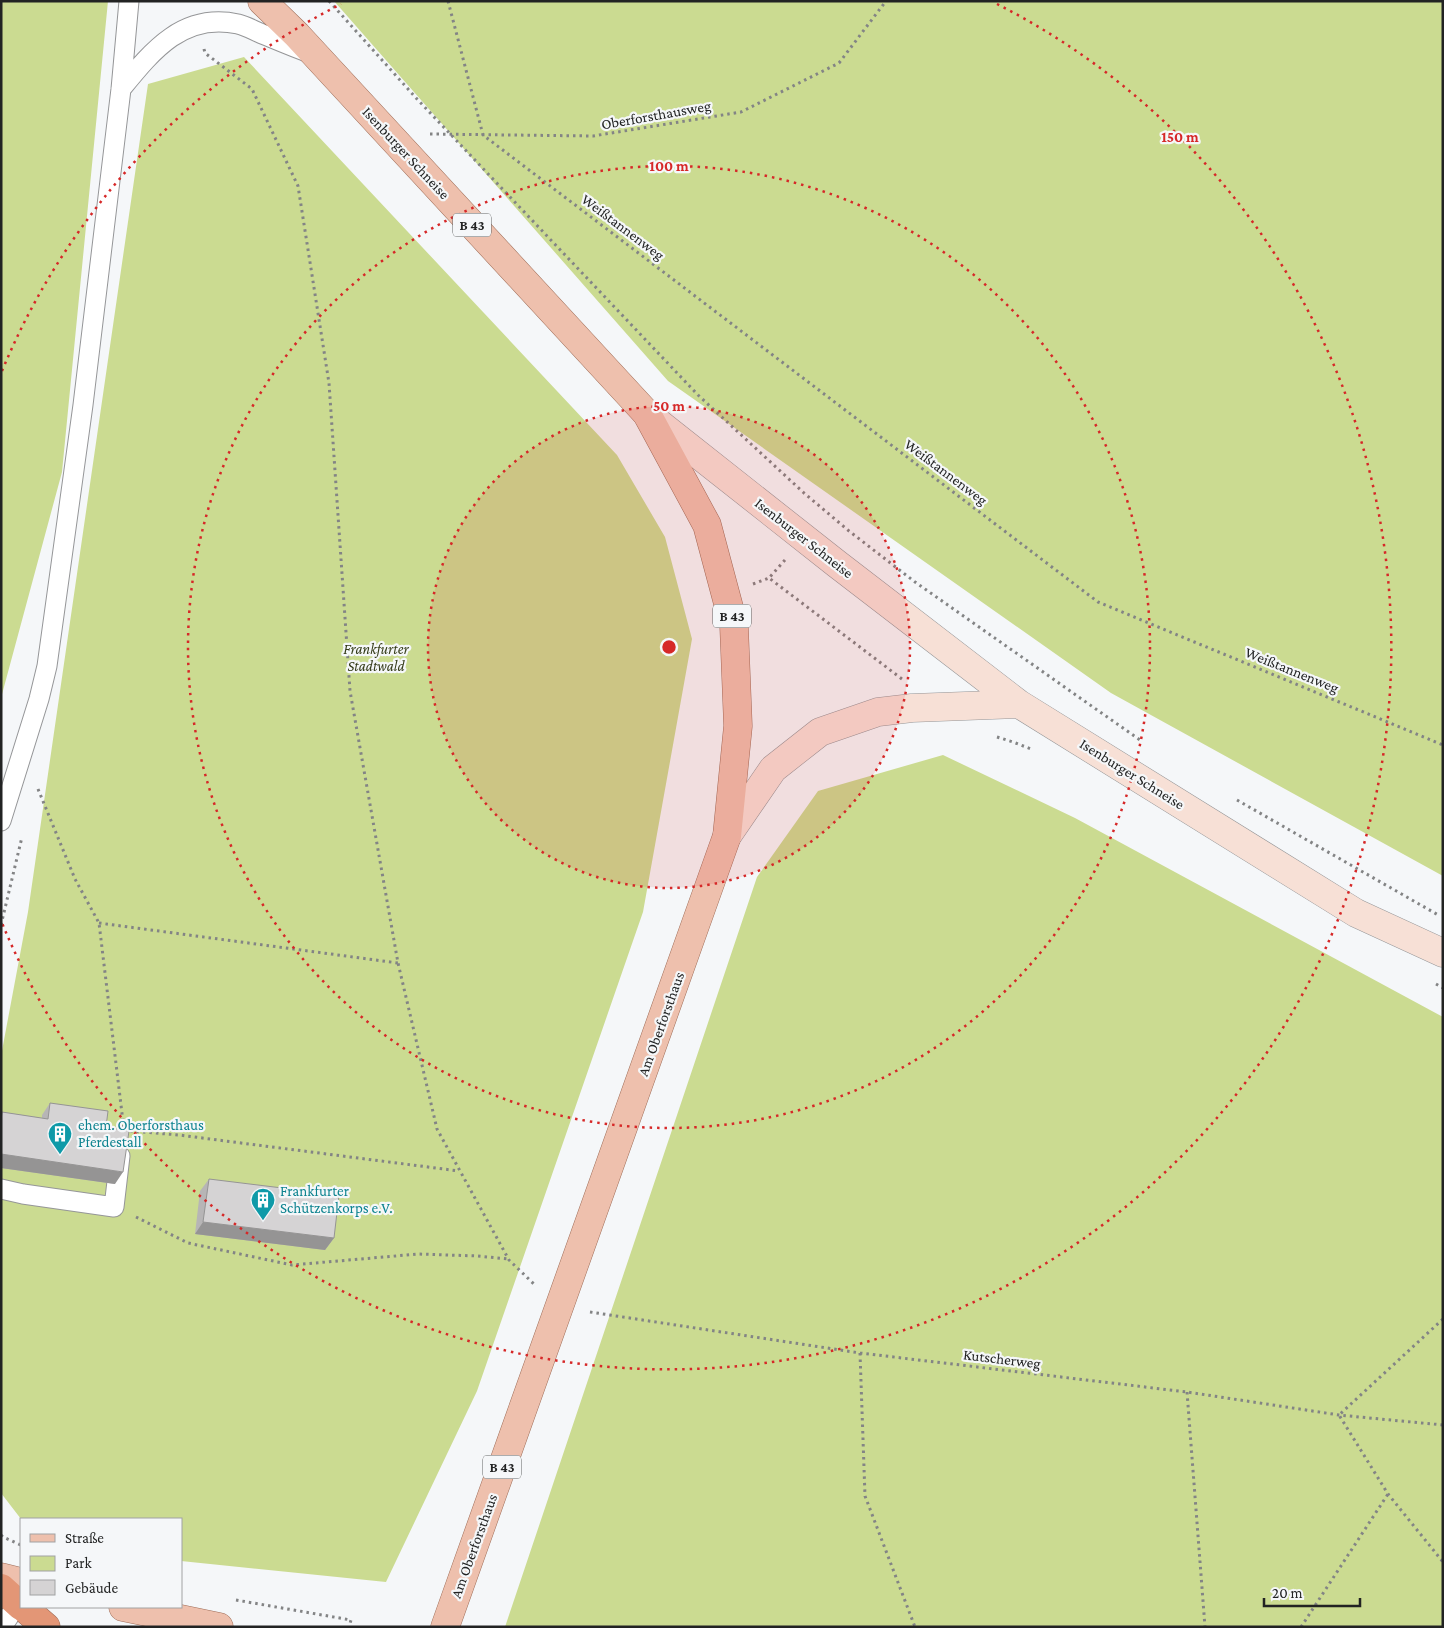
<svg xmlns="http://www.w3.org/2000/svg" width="1444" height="1628" font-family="'Crimson Pro',serif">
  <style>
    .green { fill: #cbdb91 }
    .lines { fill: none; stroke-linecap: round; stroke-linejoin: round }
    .lane-casing { stroke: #959698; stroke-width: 21 }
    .secondary-casing { stroke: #959698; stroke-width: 29 }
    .primary-casing { stroke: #9f6e59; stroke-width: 29 }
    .highway-casing { stroke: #9f6e59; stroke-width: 29 }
    .path { stroke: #838485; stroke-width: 3; stroke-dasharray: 2.5 4; stroke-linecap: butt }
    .lane { stroke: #fff; stroke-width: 19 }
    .secondary { stroke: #f7e0d6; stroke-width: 28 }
    .primary { stroke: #eec0ad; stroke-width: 28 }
    .highway { stroke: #e39676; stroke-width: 28 }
    .wall { fill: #b7b5b6 }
    .shaded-wall { fill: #959494 }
    .building { fill: #d5d3d4; stroke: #959494 }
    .ring { fill: none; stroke: #d62828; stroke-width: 2.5; stroke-dasharray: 2.5 5 }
    .labels { text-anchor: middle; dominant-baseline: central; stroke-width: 4.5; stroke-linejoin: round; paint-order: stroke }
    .shield { fill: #f5f7f9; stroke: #616363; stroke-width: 1 }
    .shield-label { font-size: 14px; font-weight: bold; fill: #222323 }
    .street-label { font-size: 15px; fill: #222323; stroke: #f5f7f9 }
    .park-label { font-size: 15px; font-style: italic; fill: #343b18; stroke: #f5f7f9 }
    .culture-label { font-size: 15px; fill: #0d838f; stroke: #f5f7f9; text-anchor: start }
    .centre { fill: #d62828; stroke: #f5f7f9; stroke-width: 2.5 }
    .ring-label { font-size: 15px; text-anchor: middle; font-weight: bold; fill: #d62828; stroke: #f5f7f9; stroke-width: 4.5; stroke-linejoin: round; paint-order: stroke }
  </style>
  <rect width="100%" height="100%" fill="#f5f7f9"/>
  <path class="green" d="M1 1H108L62 472 1 698Z
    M334 1H1443V876L1111 693 668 381Z
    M244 57 617 455 665 537 692 639 643 912 477 1391 386 1582 181 1561V1519H21L1 1493V1056L28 912 148 84Z
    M943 755 1075 818 1443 1017V1627H505L757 877 818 791Z"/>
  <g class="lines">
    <defs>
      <path id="lane" d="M121 89C152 51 183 12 238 24 246 26 253 30 260 33 277 40 293 47 310 53
        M1 821 39 699 47 666 83 405 121 89 129 1
        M1 1189 23 1194 114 1207 120 1156
        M2 1627 18 1603"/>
      <path id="secondary" d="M647 414 837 564 1019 704 1356 913 1443 953
        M727 836 773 769 820 732 878 712 912 708 1019 704"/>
      <path id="primary" d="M262 1 297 35 647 414 707 525 734 626 738 726 727 836 445 1627
        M1 1577 21 1582
        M123 1607 219 1627"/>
      <path id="highway" d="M1 1588 21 1606
        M23 1607 46 1627"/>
    </defs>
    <use href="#lane" class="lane-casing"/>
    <use href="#secondary" class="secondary-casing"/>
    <use href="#primary" class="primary-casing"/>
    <use href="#highway" class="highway-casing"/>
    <path class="path" d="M329 1 417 99 698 395 804 493 849 531 915 582 1140 740
      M448 1 483 135 1098 602 1443 745
      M204 49 205 53 252 89 298 186 329 383 350 691 398 963 437 1129 509 1260 535 1285
      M430 134 593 136 741 112 839 63 886 1
      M785 560 769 578 902 679
      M753 584 769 578
      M997 737 1013 742 1031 749
      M38 789 75 879 99 923 124 1130
      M1237 800 1440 916
      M99 923 398 963
      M1 925 22 837
      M1436 984 1443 988
      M130 1131 179 1135 459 1171
      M136 1217 188 1243 292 1265 418 1254 478 1256 508 1259
      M590 1312 860 1353 1187 1392 1339 1415 1443 1425
      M1443 1319 1339 1415 1388 1494 1443 1562
      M860 1353 865 1496 915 1627
      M1187 1392 1205 1627
      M1 1535 3 1537 21 1545
      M236 1600 351 1620 349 1627
      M1301 1627 1388 1494"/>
    <use href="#lane" class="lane"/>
    <use href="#secondary" class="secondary"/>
    <use href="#primary" class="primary"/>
    <use href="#highway" class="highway"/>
  </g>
  <path class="wall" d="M50 1103 106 1127 115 1184 1 1168V1114L2 1112 42 1118V1115Z
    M209 1179 334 1238 325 1250 195 1234 200 1191Z"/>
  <path class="shaded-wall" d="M1 1154 123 1172 115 1184 1 1168Z
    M203 1222 334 1238 325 1250 195 1234Z"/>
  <path class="building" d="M50 1103 108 1111 106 1127 129 1131 123 1172 1 1154V1120L2 1112 48 1119Z
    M209 1179 339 1195 334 1238 203 1222Z"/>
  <circle cx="669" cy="647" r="241" fill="#d62828" fill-opacity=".12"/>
  <g class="ring">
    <circle cx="669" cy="647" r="241"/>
    <circle cx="669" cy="647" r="481"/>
    <path d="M2 371A722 722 0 0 1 341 4M997 4A722 722 0 1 1 2 923"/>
  </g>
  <defs>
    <symbol id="building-pin" viewBox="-11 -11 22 30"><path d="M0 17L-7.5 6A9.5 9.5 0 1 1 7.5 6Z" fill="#0f9aa8" stroke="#f5f7f9"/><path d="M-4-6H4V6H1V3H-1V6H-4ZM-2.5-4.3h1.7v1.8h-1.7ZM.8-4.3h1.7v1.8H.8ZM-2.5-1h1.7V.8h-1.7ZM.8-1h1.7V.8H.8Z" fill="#fff"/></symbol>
  </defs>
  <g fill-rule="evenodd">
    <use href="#building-pin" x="46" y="1120" width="28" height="38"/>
    <use href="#building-pin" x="249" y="1186" width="28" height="38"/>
  </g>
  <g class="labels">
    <g class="shield">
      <rect x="453" y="213.5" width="38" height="23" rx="4"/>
      <rect x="713" y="604.5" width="38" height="23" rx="4"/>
      <rect x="483" y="1455.5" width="38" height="23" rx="4"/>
    </g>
    <g class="shield-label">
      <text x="472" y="225">B 43</text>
      <text x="732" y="616">B 43</text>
      <text x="502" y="1467">B 43</text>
    </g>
    <g class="street-label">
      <text transform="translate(656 115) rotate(-10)">Oberforsthausweg</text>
      <text transform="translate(406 153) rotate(47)">Isenburger Schneise</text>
      <text transform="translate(623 227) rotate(37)">Weißtannenweg</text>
      <text transform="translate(946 472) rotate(37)">Weißtannenweg</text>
      <text transform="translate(804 538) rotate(38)">Isenburger Schneise</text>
      <text transform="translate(1292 670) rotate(22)">Weißtannenweg</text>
      <text transform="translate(1132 774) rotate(32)">Isenburger Schneise</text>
      <text transform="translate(661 1024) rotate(-70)">Am Oberforsthaus</text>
      <text transform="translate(1002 1359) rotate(7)">Kutscherweg</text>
      <text transform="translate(474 1546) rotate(-70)">Am Oberforsthaus</text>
    </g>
    <g class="park-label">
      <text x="376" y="649">Frankfurter<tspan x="376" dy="17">Stadtwald</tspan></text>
    </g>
    <g class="culture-label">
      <text x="78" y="1125">ehem. Oberforsthaus<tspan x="78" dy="17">Pferdestall</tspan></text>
      <text x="280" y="1191">Frankfurter<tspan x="280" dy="17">Schützenkorps e.V.</tspan></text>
    </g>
  </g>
  <circle cx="669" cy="647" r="8" class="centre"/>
  <g class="ring-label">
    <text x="1180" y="142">150 m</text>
    <text x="669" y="171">100 m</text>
    <text x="669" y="411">50 m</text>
  </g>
  <rect width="1444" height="1628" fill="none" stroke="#222323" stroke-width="5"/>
  <rect x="20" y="1518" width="162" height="90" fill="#f5f7f9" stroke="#a1a2a3"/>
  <rect x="30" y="1534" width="25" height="8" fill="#eec0ad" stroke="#a1a2a3"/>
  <text x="65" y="1543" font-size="15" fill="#222323">Straße</text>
  <rect x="30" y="1556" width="25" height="15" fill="#cbdb91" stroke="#a1a2a3"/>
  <text x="65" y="1568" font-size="15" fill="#222323">Park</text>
  <rect x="30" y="1580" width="25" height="15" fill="#d5d3d4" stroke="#a1a2a3"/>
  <text x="65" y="1593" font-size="15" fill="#222323">Gebäude</text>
  <path d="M1264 1598v8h96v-8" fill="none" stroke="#222323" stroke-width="2.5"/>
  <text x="1272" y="1598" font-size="15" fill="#222323" stroke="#f5f7f9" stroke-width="4" paint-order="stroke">20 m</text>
</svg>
